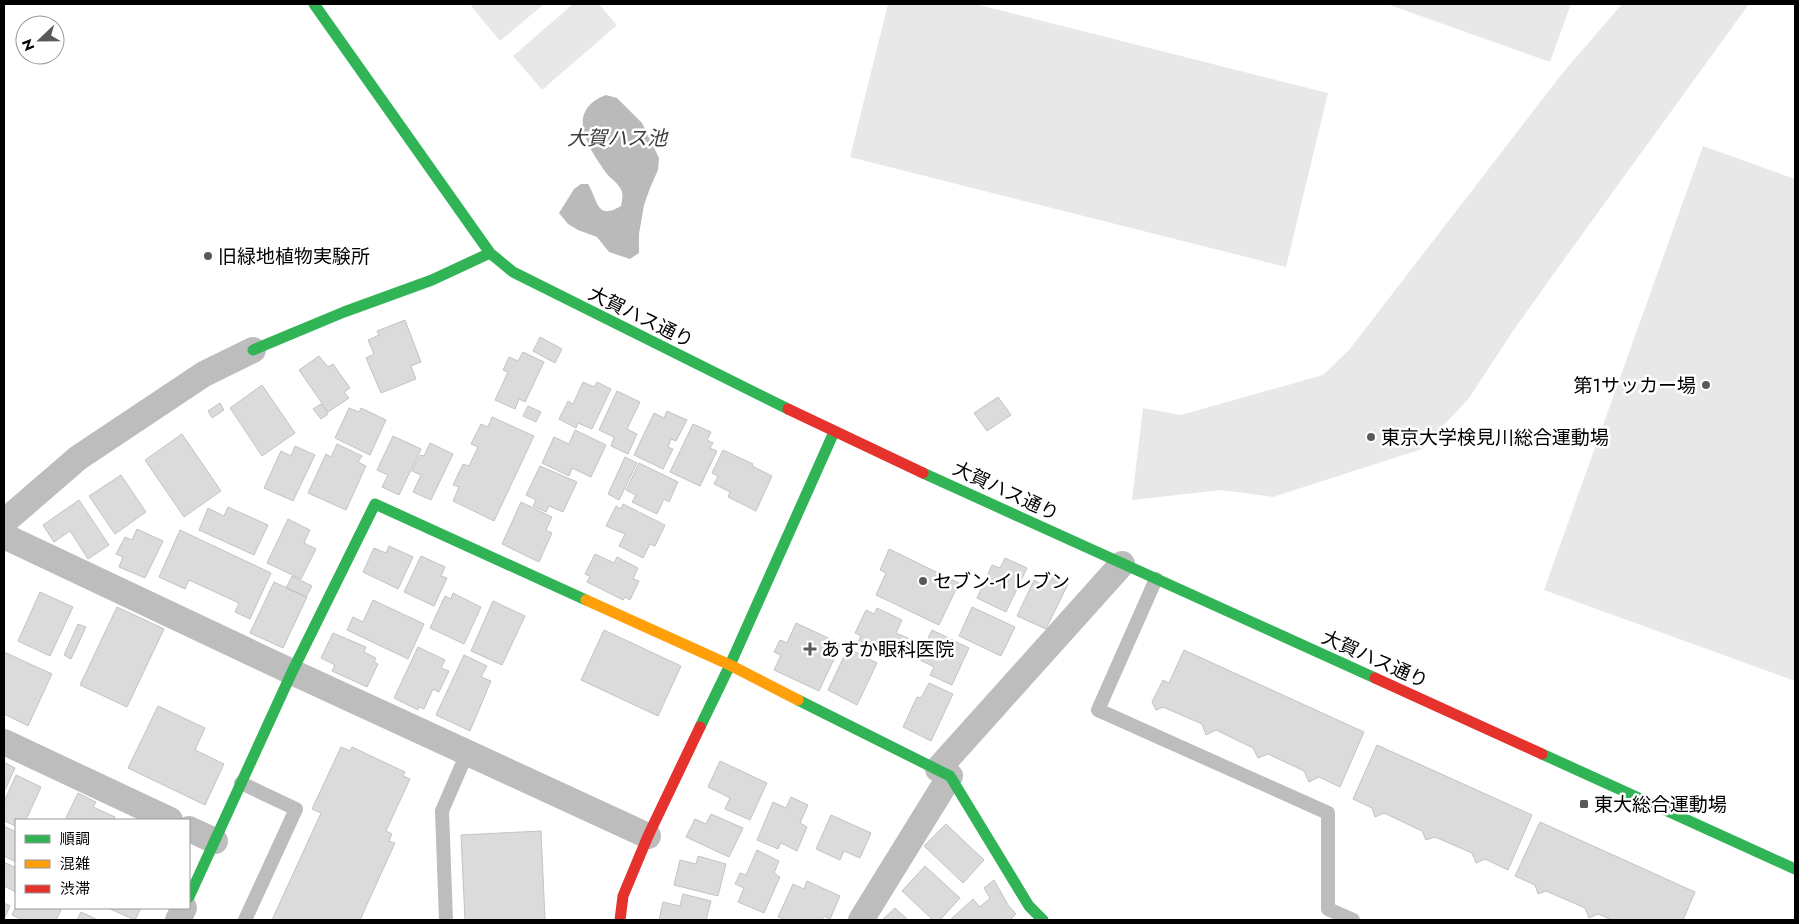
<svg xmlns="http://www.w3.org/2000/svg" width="1799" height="924" font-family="Jost,'Noto Sans JP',sans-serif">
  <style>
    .green { fill: #e8e8e8 }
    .water { fill: #bababa }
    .building { fill: #dbdbdb; stroke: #c3c3c3 }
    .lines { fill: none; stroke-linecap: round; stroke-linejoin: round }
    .lane { stroke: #bdbdbd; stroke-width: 14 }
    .street { stroke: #bdbdbd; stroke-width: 26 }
    .fast { stroke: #30b455; stroke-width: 11 }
    .slow { stroke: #ff9f0a; stroke-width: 11 }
    .jam { stroke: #e5322d; stroke-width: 11 }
    .poi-dot { fill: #595959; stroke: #fff; stroke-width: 2 }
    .labels { text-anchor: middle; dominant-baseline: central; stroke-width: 5; stroke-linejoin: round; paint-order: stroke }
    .poi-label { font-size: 19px; fill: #000; stroke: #fff; text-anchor: start }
    .street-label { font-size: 19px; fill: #000; stroke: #fff }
    .water-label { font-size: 20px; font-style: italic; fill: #3d3d3d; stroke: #fff }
  </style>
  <rect width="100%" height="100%" fill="#fff"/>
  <path class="green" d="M474 4H544L500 41 471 6Z
    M573 4H599L617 25 542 90 513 56Z
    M888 4H975L1328 93 1286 267 850 157Z
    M1387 4H1571L1550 62Z
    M1622 4H1749L1565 258 1513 331 1469 398 1422 449 1273 497 1221 490 1132 500 1143 408 1181 415 1323 375 1349 350 1561 75Z
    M1703 146 1795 179V681L1544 590Z"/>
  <path class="water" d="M606 95 617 98 642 123 659 158 658 170 650 188 644 205 639 234V253L630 259 609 252 597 237 578 230 568 224 559 213 574 189 581 184H588C598 200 596 221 621 206 622 200 624 193 620 188 617 182 611 179 607 174 588 148 564 111 606 95Z"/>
  <path class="building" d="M405 320 421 362 411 366 416 379 381 393 366 358 374 354 368 340 379 335 377 331Z
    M540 337 562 349 555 363 533 351Z
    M523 352 544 362 525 402 519 399 515 409 495 400 508 372 503 370 509 357 518 361Z
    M319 356 328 367 333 364 350 388 344 392 349 398 328 412 299 370Z
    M583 382 594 387 597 382 611 389 592 429 578 423 576 428 559 419 568 401 573 404Z
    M262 385 295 433 262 456 230 408Z
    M617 391 640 402 627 429 637 434 628 454 611 446 614 437 599 430Z
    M998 397 1011 415 987 431 974 413Z
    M220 403 224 410 212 418 208 411Z
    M321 404 328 414 321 419 313 409Z
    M528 406 541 412 536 422 523 416Z
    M349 408 359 412 361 408 386 420 370 455 335 438Z
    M667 411 687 420 676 441 671 439 668 447 673 449 663 469 634 455 654 413 664 418Z
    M492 417 534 436 494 521 453 501 459 487 453 485 463 464 469 466 478 447 471 444 481 424 488 427Z
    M693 424 711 432 707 440 713 443 710 448 717 451 700 486 670 472Z
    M575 430 606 445 591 477 572 468 569 476 542 463 554 437 569 444Z
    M182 434 221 491 184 517 145 460Z
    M393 436 421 449 399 495 382 487 388 475 377 470Z
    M430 443 453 454 431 500 413 492 421 475 412 471 420 455 424 456Z
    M337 444 362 456 358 462 366 466 346 510 308 493 326 454 331 457Z
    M295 446 315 455 293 501 264 488 281 451 291 456Z
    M723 450 753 464 752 466 772 476 756 511 728 497 730 492 714 484 718 476 712 473Z
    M625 457 637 463 619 500 608 494Z
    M639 463 678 482 669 502 664 499 657 514 632 502 636 495 626 490Z
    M540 466 577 482 563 512 549 506 546 512 533 506 536 500 526 495Z
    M121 475 146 512 115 534 89 496Z
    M79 500 109 545 88 559 70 531 54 542 43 525Z
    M521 502 552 517 546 530 552 533 539 562 502 544Z
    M623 504 665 525 655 546 650 544 643 558 619 546 625 534 606 526 616 506 621 509Z
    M228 507 268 525 254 555 199 530 208 508 224 516Z
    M288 519 310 530 304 543 316 549 301 579 267 563Z
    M137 529 163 541 145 578 119 567 123 557 116 554 125 537 132 540Z
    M180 530 271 573 250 619 235 612 239 603 189 580 185 589 159 577Z
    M389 546 413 557 398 589 363 572 374 548 386 553Z
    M889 549 959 583 939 625 876 595 886 573 880 570Z
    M595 554 614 563 617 557 638 568 633 579 639 581 630 600 625 597 623 600 587 582 590 576 585 574Z
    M421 556 445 567 441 576 447 578 434 606 404 592Z
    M1005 558 1027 568 1006 612 977 598 992 565 1000 568Z
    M292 576 312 586 306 597 286 588Z
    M1053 576 1068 584 1046 629 1017 616 1034 580 1041 584 1044 578 1051 581Z
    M274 582 307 597 283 648 250 633Z
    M40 592 73 607 50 656 18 641Z
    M453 593 481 607 464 644 430 628 445 596 451 599Z
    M373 600 424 624 408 659 347 630 353 617 363 622Z
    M493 601 525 616 502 665 471 651Z
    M117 607 164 629 127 707 80 685Z
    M972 607 1015 627 1001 656 959 636Z
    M877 608 902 620 896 633 908 638 899 658 873 646 870 652 856 646 861 636 855 633 866 610 874 614Z
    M796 623 841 644 819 691 774 670 781 655 774 652 780 640 787 643Z
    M78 624 86 627 71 659 64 655Z
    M604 630 681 666 658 716 581 680Z
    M932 630 969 648 952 685 930 675 934 667 918 659Z
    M333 633 366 647 364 652 376 658 374 662 378 664 367 687 332 671 335 665 321 658Z
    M418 647 445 660 441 668 449 671 439 692 433 689 424 709 419 707 418 710 394 698Z
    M848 648 877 663 857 705 828 690Z
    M1184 650 1364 732 1340 787 1319 777 1309 782 1304 771 1268 754 1258 758 1253 748 1216 730 1206 735 1202 724 1163 707 1156 710 1152 702 1163 680 1169 683Z
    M4 652 52 674 28 726 4 714Z
    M464 655 487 666 481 677 491 681 470 731 436 715Z
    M929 683 953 694 931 741 903 727 917 697 921 698Z
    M158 706 205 728 195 750 224 764 205 805 128 768Z
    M1377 745 1532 815 1508 870 1485 859 1476 863 1472 853 1435 837 1426 840 1422 831 1384 813 1375 817 1372 808 1353 799Z
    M341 747 350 751 352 747 405 772 403 776 410 779 386 831 392 834 389 841 395 843 360 920H272L321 813 312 809Z
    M720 761 767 783 750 820 725 809 730 798 708 787Z
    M4 762 15 768 4 792Z
    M16 775 41 787 26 820H16V826L4 821V802Z
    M78 793 96 802 93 807 115 817 114 820H65Z
    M791 797 808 805 800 823 807 827 797 851 781 843 778 849 757 840 773 802 786 808Z
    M711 814 743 828 729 857 686 837 695 819 706 824Z
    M831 815 871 833 860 858 844 851 840 860 816 849Z
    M1540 822 1695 892 1683 920H1612L1598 914 1589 918 1585 908 1546 891 1538 894 1535 885 1515 876Z
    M946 824 984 860 963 883 924 846Z
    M4 826 16 832V862L4 856Z
    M541 831 545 920H465L461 835Z
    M757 850 779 861 774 873 780 877 764 913 738 902 744 888 735 884 740 873 746 875Z
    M698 856 726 864 718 896 674 885 680 860 696 864Z
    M4 862 16 868V892L4 886Z
    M925 866 960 898 940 920H933L902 891Z
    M994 880 1008 905 1016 914 1010 920H950L973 899 980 907 990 898 984 888Z
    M807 881 840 896 830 919 824 916 822 920H786L778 917 793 884 804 889Z
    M683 894 711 901 706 920H659L663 902 680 906Z
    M4 903 10 906 4 919Z
    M16 906V908H62L56 920H23L12 915Z
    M108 908H141L135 920Z
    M895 908 908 920H882Z
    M81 912 98 920H77Z"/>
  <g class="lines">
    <path class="lane" d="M1156 579 1098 710 1328 813V909L1353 920
      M241 783 296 809 245 920
      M446 920 442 811 467 753"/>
    <path class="street" d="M4 522 78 458 204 374 253 350
      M4 536 292 672 648 836
      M4 742 170 820
      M938 769 1122 564
      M189 829 215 841
      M178 920 184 908
      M861 920 950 776"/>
    <path class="fast" d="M314 4 490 253 513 272 788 409
      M253 350 344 312 432 280 490 253
      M923 473 1375 678
      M798 700 950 776 1029 906 1043 920
      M700 727 730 665 834 432
      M1542 754 1795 869
      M189 897 292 672 375 504 586 600"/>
    <path class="slow" d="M586 600 730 665 798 700"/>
    <path class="jam" d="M788 409 923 473
      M1375 678 1542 754
      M620 920 623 896 648 836 700 727"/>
  </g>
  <g class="poi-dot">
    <circle cx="208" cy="256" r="5"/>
    <circle cx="1706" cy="385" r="5"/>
    <circle cx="1371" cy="437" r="5"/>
    <circle cx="923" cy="581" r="5"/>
    <path d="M807.5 641.5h5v5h5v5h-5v5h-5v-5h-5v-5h5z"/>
    <rect x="1579" y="799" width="10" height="10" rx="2.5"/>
  </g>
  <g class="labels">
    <g class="poi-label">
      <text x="218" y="256">旧緑地植物実験所</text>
      <text x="1696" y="385" text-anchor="end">第1サッカー場</text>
      <text x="1381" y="437">東京大学検見川総合運動場</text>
      <text x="933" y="581">セブン-イレブン</text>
      <text x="821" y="649">あすか眼科医院</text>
      <text x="1594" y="804">東大総合運動場</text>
    </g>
    <g class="street-label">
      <text transform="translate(641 317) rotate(26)">大賀ハス通り</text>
      <text transform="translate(1006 491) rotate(25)">大賀ハス通り</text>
      <text transform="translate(1375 659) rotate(24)">大賀ハス通り</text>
    </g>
    <g class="water-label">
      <text x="617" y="138">大賀ハス池</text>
    </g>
  </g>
  <rect width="1799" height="924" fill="none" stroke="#000000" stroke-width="10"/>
  <rect x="15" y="819" width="175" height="90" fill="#ffffff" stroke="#999999"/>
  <rect x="25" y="835" width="25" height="8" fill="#30b455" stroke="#999999"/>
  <text x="60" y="844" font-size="15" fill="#000000">順調</text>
  <rect x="25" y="860" width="25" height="8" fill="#ff9f0a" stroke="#999999"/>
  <text x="60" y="869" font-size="15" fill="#000000">混雑</text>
  <rect x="25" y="885" width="25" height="8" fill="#e5322d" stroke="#999999"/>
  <text x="60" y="894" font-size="15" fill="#000000">渋滞</text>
  <g transform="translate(40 40) rotate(248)"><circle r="24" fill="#ffffff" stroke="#999999"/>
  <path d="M0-4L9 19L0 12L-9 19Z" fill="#595959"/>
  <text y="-8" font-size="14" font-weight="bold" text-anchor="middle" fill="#000000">N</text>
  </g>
</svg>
